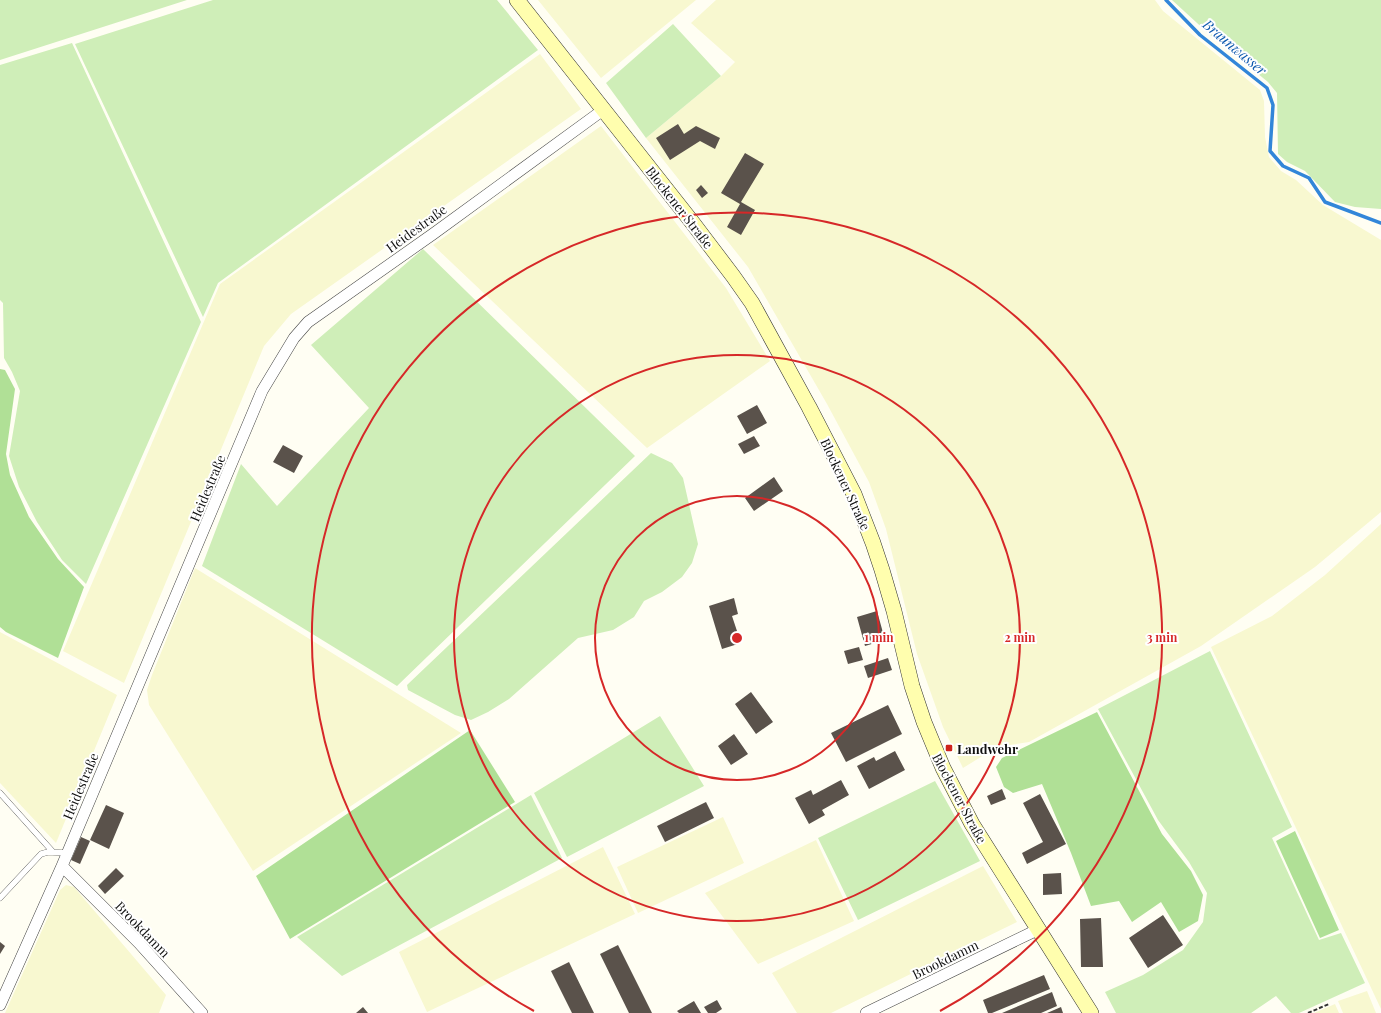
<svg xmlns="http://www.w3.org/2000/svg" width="1381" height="1013" font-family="'Playfair Display',serif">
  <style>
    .farmland { fill: #f8f8d0 }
    .green { fill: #cfeeb8 }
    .forest { fill: #b0e096 }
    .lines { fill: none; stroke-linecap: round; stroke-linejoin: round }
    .stream { stroke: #3286d9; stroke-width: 3.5 }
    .building { fill: #5a524b }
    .lane-casing { stroke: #434343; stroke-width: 6 }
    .street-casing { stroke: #434343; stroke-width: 12 }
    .secondary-casing { stroke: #323232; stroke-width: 16 }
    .path { stroke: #323232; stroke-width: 2; stroke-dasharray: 4 2; stroke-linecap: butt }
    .lane { stroke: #fff; stroke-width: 5.5 }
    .street { stroke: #fff; stroke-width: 11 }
    .secondary { stroke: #fffeae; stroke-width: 15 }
    .ring { fill: none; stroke: #d62828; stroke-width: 2 }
    .poi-dot { fill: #ce231a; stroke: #fff; stroke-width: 1.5 }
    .labels { text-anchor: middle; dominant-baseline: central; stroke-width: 4; stroke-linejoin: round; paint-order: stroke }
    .street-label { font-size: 13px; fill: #101010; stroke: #fff }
    .poi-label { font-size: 13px; font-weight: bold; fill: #101010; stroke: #fff; text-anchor: start }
    .water-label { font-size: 14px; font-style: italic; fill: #0c58ae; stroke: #fff }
    .centre { fill: #d62828; stroke: #fff; stroke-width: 2 }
    .ring-label { font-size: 12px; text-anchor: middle; font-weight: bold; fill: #d62828; stroke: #fff; stroke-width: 4; stroke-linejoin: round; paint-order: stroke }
  </style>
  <rect width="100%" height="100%" fill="#fffef3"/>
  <path class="farmland" d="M538 0H696L601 78Z
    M716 0H1155L1163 11 1260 90 1264 101 1265 137 1269 157 1281 171 1296 180 1323 205 1381 240V512L1315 567 1201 646 1029 742 997 747 963 768 943 727 917 654 886 529 869 482 827 404 748 267 646 138 721 76 735 62 691 23Z
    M540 54 581 109 291 314 264 346 124 683 63 651 220 284Z
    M601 126 726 288 770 361 647 448 433 245Z
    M1381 524V1009L1211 647 1272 616 1325 575Z
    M195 568 461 733 253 871 149 705 147 690 152 675Z
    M0 632 117 695 56 843 0 783Z
    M723 817 744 863 638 913 617 867Z
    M816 840 854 921 758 964 705 893Z
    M603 847 635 914 427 1012 399 952Z
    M983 866 1017 922 831 1013H797L772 973Z
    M66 885 74 887 166 995 159 1013H5L60 890Z
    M1367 991 1376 1013H1343L1338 1001Z
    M1335 1004 1339 1013H1314Z"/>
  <path class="green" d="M0 0H187L0 60Z
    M213 0H497L538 50 218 283 203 317 75 44Z
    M1172 0H1381V209L1355 207 1335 202 1305 171 1287 162 1278 154 1277 93 1268 82 1209 34Z
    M673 24 721 76 646 138 606 83Z
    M72 43 201 322 86 584 62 560 37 522 19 487 9 456 20 391 12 372 4 358 3 303 0 300V65Z
    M423 249 635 456 397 686 202 566 241 464 277 506 369 408 311 345Z
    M651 453 672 463 683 478 698 544 692 563 682 577 662 592 644 601 634 617 613 630 578 638 509 699 488 712 471 720 455 715 408 690 407 685Z
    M1210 651 1292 827 1272 838 1319 940 1341 933 1365 983 1299 1013H1291L1276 996 1251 1013H1116L1105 992 1143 975 1183 950 1203 922 1207 893 1189 862 1158 820 1098 709Z
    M660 716 704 786 567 857 534 793Z
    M935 781 980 861 858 920 818 838Z
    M531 795 562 858 342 976 297 937Z"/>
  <path class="forest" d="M0 369 5 370 15 389 6 454 10 475 29 517 58 559 84 587 58 658 6 632 0 627Z
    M1097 712 1162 834 1191 871 1203 895 1198 921 1179 932 1161 902 1132 922 1119 901 1091 906 1071 853 1042 784 1013 793 1004 787 996 767 1002 758Z
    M470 730 515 802 290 939 256 876Z
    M1295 831 1339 930 1320 938 1276 841Z"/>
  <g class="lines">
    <path class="stream" d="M1166 0 1200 35 1267 88 1273 105 1270 151 1283 166 1309 178 1325 202 1381 223"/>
  </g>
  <path class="building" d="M678 124 684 134 696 126 720 138 715 149 700 141 670 160 656 138Z
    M745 153 764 164 741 202 755 210 741 235 727 227 740 204 721 193Z
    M701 185 708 193 702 198 696 190Z
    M757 405 767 423 747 434 737 416Z
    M754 436 760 446 744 454 738 444Z
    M283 445 303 456 294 473 273 462Z
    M774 477 783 491 754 511 745 498Z
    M734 598 738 614 732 616 741 643 722 649 709 606Z
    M877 611 885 640 865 646 857 617Z
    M859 647 863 660 848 664 844 651Z
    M888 658 892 670 868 678 864 666Z
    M751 692 773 722 756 734 735 704Z
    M888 705 902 734 846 762 831 733Z
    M734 734 748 754 731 765 718 746Z
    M895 751 905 770 869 789 857 766 874 757 876 761Z
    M841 780 849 795 822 810 825 815 809 824 795 798 811 790 813 795Z
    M1002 789 1006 799 991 805 987 796Z
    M1040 794 1066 844 1027 864 1022 853 1043 842 1023 803Z
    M706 802 714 818 665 842 657 826Z
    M106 805 124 813 109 849 90 840Z
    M81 837 90 841 80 864 71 860Z
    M116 868 124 876 105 894 98 886Z
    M1061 873 1062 894 1043 895V874Z
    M1163 915 1183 945 1148 968 1129 938Z
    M1101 918 1103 967H1081L1080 919Z
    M0 942 5 946 0 954Z
    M618 945 652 1013H629L600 954Z
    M569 962 594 1013H572L551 971Z
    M1044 975 1050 989 992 1013H988L983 1000Z
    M1052 992 1057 1006 1041 1013H1002Z
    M717 1000 722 1009 716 1013H708L704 1007Z
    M694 1001 701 1013H679L677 1011Z
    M363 1007 368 1013H356Z
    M1061 1007 1063 1013H1047Z"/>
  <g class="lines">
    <defs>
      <path id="lane" d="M0 793 53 852
        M0 898 41 854 48 852 67 853"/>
      <path id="street" d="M62 866 139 943 202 1013
        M0 1005 62 866 262 391 294 338 308 322 433 234 603 110
        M866 1013 1037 930"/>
      <path id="secondary" d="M517 0 692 222 733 276 752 303 809 407 854 494 873 543 882 570 894 611 912 686 924 722 943 768 972 824 1091 1013"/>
    </defs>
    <use href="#lane" class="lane-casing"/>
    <use href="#street" class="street-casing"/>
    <use href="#secondary" class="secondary-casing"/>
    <path class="path" d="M1308 1013 1329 1004"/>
    <use href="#lane" class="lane"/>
    <use href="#street" class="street"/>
    <use href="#secondary" class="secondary"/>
  </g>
  <g class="ring">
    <circle cx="737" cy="638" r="142"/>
    <circle cx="737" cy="638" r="283"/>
    <path d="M534 1011A425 425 0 1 1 940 1011"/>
  </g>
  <rect class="poi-dot" x="945" y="744" width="8" height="8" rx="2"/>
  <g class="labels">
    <g class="street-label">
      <text transform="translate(680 207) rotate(52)">Blockener Straße</text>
      <text transform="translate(416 228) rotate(-36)">Heidestraße</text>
      <text transform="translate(846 484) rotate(65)">Blockener Straße</text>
      <text transform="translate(207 488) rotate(-67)">Heidestraße</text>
      <text transform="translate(80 786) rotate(-67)">Heidestraße</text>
      <text transform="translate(960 798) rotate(62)">Blockener Straße</text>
      <text transform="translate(143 929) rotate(46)">Brookdamm</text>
      <text transform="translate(945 959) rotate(-26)">Brookdamm</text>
    </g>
    <g class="poi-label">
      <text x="957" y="748">Landwehr</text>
    </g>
    <g class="water-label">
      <text transform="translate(1235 47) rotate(40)">Braunwasser</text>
    </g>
  </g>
  <circle cx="737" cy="638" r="6" class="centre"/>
  <g class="ring-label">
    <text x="879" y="642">1 min</text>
    <text x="1020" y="642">2 min</text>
    <text x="1162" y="642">3 min</text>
  </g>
</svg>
